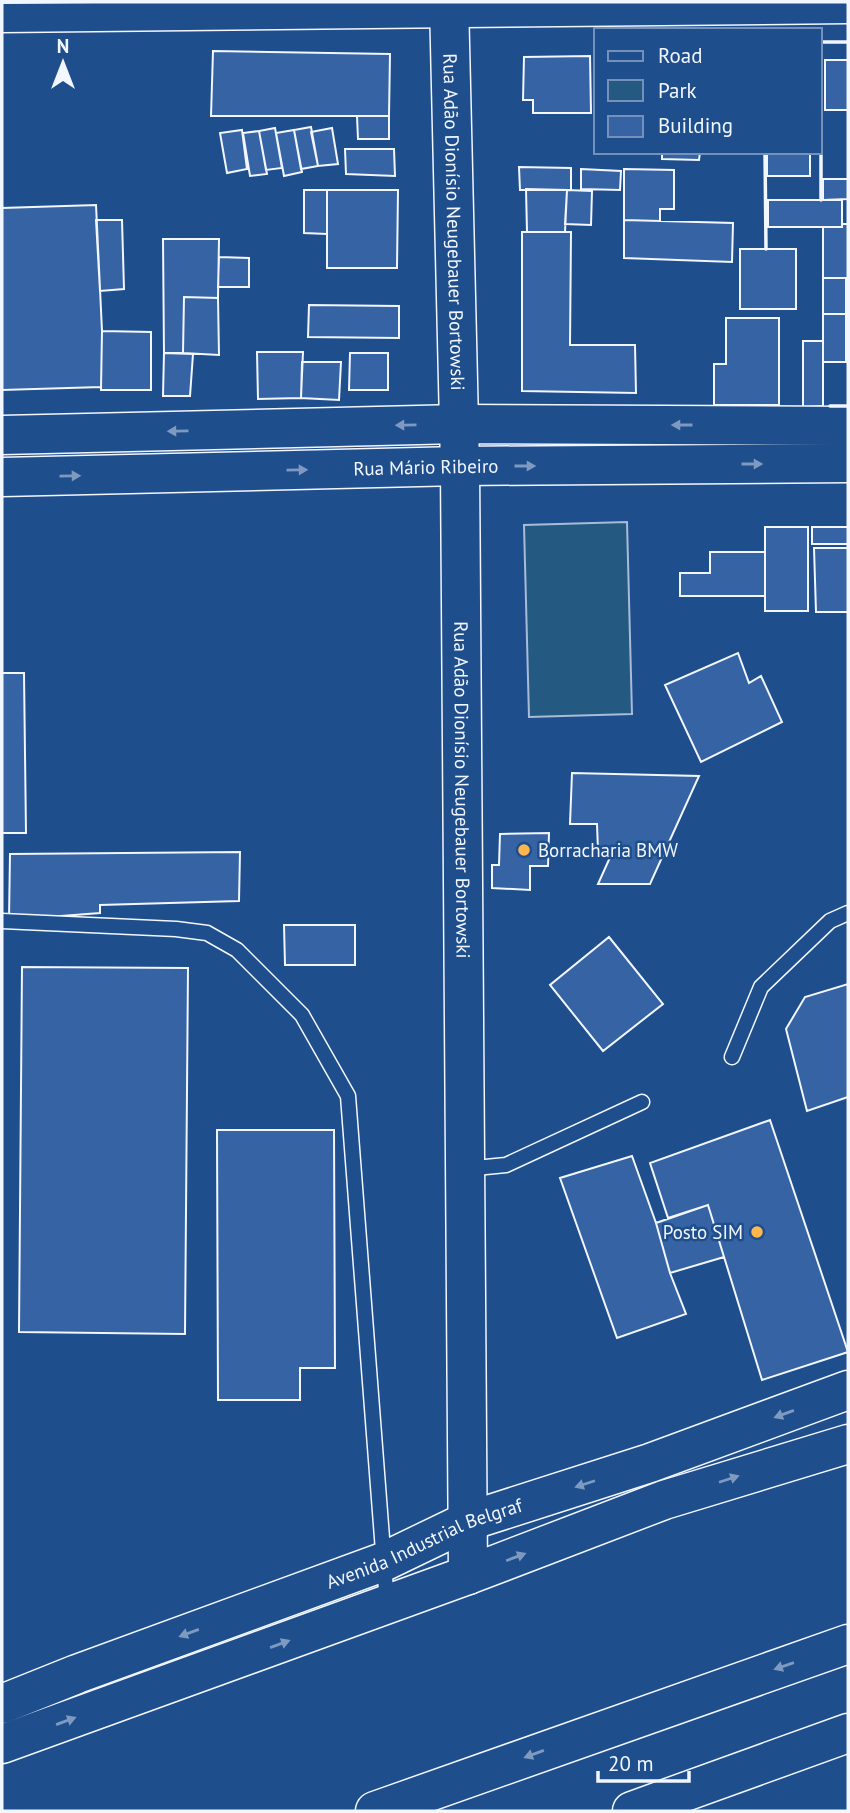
<svg xmlns="http://www.w3.org/2000/svg" width="850" height="1813" font-family="'PT Sans',sans-serif">
  <style>
    .green { fill: #245a82; stroke: #a8bbd7; stroke-width: 2 }
    .building { fill: #3563a3; stroke: #f2f6ff; stroke-width: 2 }
    .lines { fill: none; stroke-linecap: round; stroke-linejoin: round }
    .lane-casing { stroke: #f2f6ff; stroke-width: 17 }
    .street-casing { stroke: #f2f6ff; stroke-width: 31 }
    .secondary-casing { stroke: #f2f6ff; stroke-width: 41 }
    .primary-casing { stroke: #f2f6ff; stroke-width: 41 }
    .highway-casing { stroke: #f2f6ff; stroke-width: 41 }
    .lane { stroke: #1f4e8c; stroke-width: 14 }
    .street { stroke: #1f4e8c; stroke-width: 28 }
    .secondary { stroke: #1f4e8c; stroke-width: 38 }
    .primary { stroke: #1f4e8c; stroke-width: 38 }
    .highway { stroke: #1f4e8c; stroke-width: 38 }
    .wall { stroke: #f2f6ff; stroke-width: 3.5 }
    .oneway { fill: #7e9ac0 }
    .poi-dot { fill: #ffb74d; stroke: #1f4e8c; stroke-width: 2.5 }
    .labels { text-anchor: middle; dominant-baseline: central; stroke-width: 5; stroke-linejoin: round; paint-order: stroke }
    .street-label { font-size: 19px; fill: #f2f6ff; stroke: #1f4e8c }
    .poi-label { font-size: 19px; fill: #f2f6ff; stroke: #1f4e8c; text-anchor: start }
  </style>
  <rect width="100%" height="100%" fill="#1f4e8c"/>
  <path class="green" d="M627 522 632 714 529 717 524 525Z"/>
  <path class="building" d="M213 51 390 54 389 116H211Z
    M590 56 591 113H533V100H523L524 57Z
    M825 60H848V110H825Z
    M357 116H389V139H358Z
    M311 127 318 166 301 169 294 130Z
    M275 128 282 168 266 170 259 131Z
    M332 128 338 164 318 166 311 132Z
    M242 130 247 169 227 173 220 133Z
    M294 130 302 172 284 176 276 133Z
    M259 131 267 174 250 176 243 133Z
    M345 149H394L395 176 346 174Z
    M662 152H700L699 160 662 159Z
    M767 152H810V176H767Z
    M519 167 571 168V190H520Z
    M581 169 621 171 620 190 581 189Z
    M624 169 674 170V209H660V221L624 220Z
    M823 179H848V199L823 200Z
    M526 189 567 190 565 232H527Z
    M304 190H327V234L304 233Z
    M327 190H398L397 268H327Z
    M567 190 592 191 591 225 565 224Z
    M768 200H842V227H768Z
    M96 205 102 331 101 387 2 390V208Z
    M96 220H122L124 289 100 291Z
    M624 220 733 223 732 262 624 258Z
    M842 224H848V278H823V227H842Z
    M522 232H571L570 345H635L636 393 522 391Z
    M163 239H219L218 298 184 297 183 353H164Z
    M740 249H796V309H740Z
    M219 257 249 258V287H218Z
    M823 278H846V314H823Z
    M184 297 218 298 219 355 183 353Z
    M309 305 399 306V338L308 337Z
    M823 314H846V362H823Z
    M846 314H848V362H846Z
    M726 318H779V405H714V364H726Z
    M102 331 151 332V390H101Z
    M803 341H823V406L803 407Z
    M257 352H303L301 398 258 399Z
    M164 353 193 354 190 396H163Z
    M350 353H388V390H349Z
    M302 362H341L339 400 301 398Z
    M765 527H808V611H765Z
    M812 527H848V544H812Z
    M814 548H848V612H816Z
    M710 552H765V596H680V573H710Z
    M738 653 749 683 761 676 782 722 701 762 665 685Z
    M2 673H24L26 833H2Z
    M572 773 699 776 650 884H598L612 853 598 851 597 824H570Z
    M549 833 548 866H530V890L492 888V865H499L500 834Z
    M240 852 239 901 100 905V913L9 920 10 854Z
    M284 925H355V965H285Z
    M609 937 663 1004 603 1051 550 985Z
    M22 967 188 968 185 1334 19 1332Z
    M848 984V1097L807 1111 786 1029 805 997Z
    M770 1120 848 1352 762 1380 708 1205 668 1218 650 1163Z
    M217 1130H334L335 1368H300V1400H218Z
    M632 1156 656 1223 670 1273 686 1314 617 1338 560 1178Z
    M708 1205 724 1257 670 1273 656 1223Z"/>
  <g class="lines">
    <defs>
      <path id="lane" d="M2 921 176 929 207 933 237 950 302 1015 348 1096 387 1603
        M732 1057 761 987 830 921 848 913
        M465 1169 506 1165 642 1102"/>
      <path id="street" d="M2 18 848 9"/>
      <g id="secondary">
        <path id="s1" d="M449 2 460 466 468 1575"/>
        <path d="M2 435 459 424 848 426"/>
        <path id="s2" d="M2 477 460 466 848 463"/>
      </g>
      <g id="primary">
        <path id="s3" d="M2 1704 77 1674 383 1562 466 1522 650 1463 848 1390"/>
        <path d="M2 1744 468 1575 664 1500 848 1444"/>
      </g>
      <path id="highway" d="M375 1811 848 1644
        M632 1811 848 1733"/>
    </defs>
    <use href="#lane" class="lane-casing"/>
    <use href="#street" class="street-casing"/>
    <use href="#secondary" class="secondary-casing"/>
    <use href="#primary" class="primary-casing"/>
    <use href="#highway" class="highway-casing"/>
    <use href="#lane" class="lane"/>
    <use href="#street" class="street"/>
    <use href="#secondary" class="secondary"/>
    <use href="#primary" class="primary"/>
    <use href="#highway" class="highway"/>
    <path class="wall" d="M820 42H848
      M820 84V103
      M821 142V200
      M765 152 766 249
      M830 406H848"/>
  </g>
  <defs><path id="oneway-solid" d="M-6-.8H1V-3.2L6.5 0L1 3.2V.8H-6Z" transform="scale(1.75)"/></defs>
  <g class="oneway">
    <use href="#oneway-solid" transform="translate(406 425) rotate(179)"/>
    <use href="#oneway-solid" transform="translate(682 425) rotate(-180)"/>
    <use href="#oneway-solid" transform="translate(178 431) rotate(179)"/>
    <use href="#oneway-solid" transform="translate(752 464)"/>
    <use href="#oneway-solid" transform="translate(525 466)"/>
    <use href="#oneway-solid" transform="translate(297 470) rotate(-1)"/>
    <use href="#oneway-solid" transform="translate(70 476) rotate(-1)"/>
    <use href="#oneway-solid" transform="translate(784 1414) rotate(160)"/>
    <use href="#oneway-solid" transform="translate(729 1479) rotate(-18)"/>
    <use href="#oneway-solid" transform="translate(585 1484) rotate(162)"/>
    <use href="#oneway-solid" transform="translate(516 1557) rotate(-21)"/>
    <use href="#oneway-solid" transform="translate(189 1633) rotate(160)"/>
    <use href="#oneway-solid" transform="translate(280 1644) rotate(-20)"/>
    <use href="#oneway-solid" transform="translate(784 1666) rotate(161)"/>
    <use href="#oneway-solid" transform="translate(66 1721) rotate(-20)"/>
    <use href="#oneway-solid" transform="translate(534 1754) rotate(160)"/>
  </g>
  <g class="poi-dot">
    <circle cx="524" cy="850" r="7"/>
    <circle cx="757" cy="1232" r="7"/>
  </g>
  <g class="labels">
    <g class="street-label">
      <text stroke="none"><textPath href="#s1" startOffset="220">Rua Adão Dionísio Neugebauer Bortowski</textPath></text>
      <text stroke="none"><textPath href="#s2" startOffset="424">Rua Mário Ribeiro</textPath></text>
      <text stroke="none"><textPath href="#s1" startOffset="788">Rua Adão Dionísio Neugebauer Bortowski</textPath></text>
      <text stroke="none"><textPath href="#s3" startOffset="452">Avenida Industrial Belgraf</textPath></text>
    </g>
    <g class="poi-label">
      <text x="538" y="850">Borracharia BMW</text>
      <text x="743" y="1232" text-anchor="end">Posto SIM</text>
    </g>
  </g>
  <rect width="850" height="1813" fill="none" stroke="#f2f6ff" stroke-width="7"/>
  <rect x="594" y="28" width="228" height="126" fill="#1f4e8c" stroke="#7391ba" stroke-width="2"/>
  <rect x="608" y="51" width="35" height="10" fill="#1f4e8c" stroke="#7391ba" stroke-width="2"/>
  <text x="658" y="63" font-size="21" fill="#f2f6ff">Road</text>
  <rect x="608" y="80" width="35" height="21" fill="#245a82" stroke="#7391ba" stroke-width="2"/>
  <text x="658" y="98" font-size="21" fill="#f2f6ff">Park</text>
  <rect x="608" y="116" width="35" height="21" fill="#3563a3" stroke="#7391ba" stroke-width="2"/>
  <text x="658" y="133" font-size="21" fill="#f2f6ff">Building</text>
  <g transform="translate(63 63)" stroke="#1f4e8c" stroke-width="5" paint-order="stroke">
  <path d="M0-5L12 26L0 18L-12 26Z" fill="#f2f6ff"/>
  <text y="-10" font-size="19" font-weight="bold" text-anchor="middle" fill="#f2f6ff">N</text>
  </g>
  <path d="M598 1771v10h91v-10" fill="none" stroke="#f2f6ff" stroke-width="3.5"/>
  <text x="608" y="1771" font-size="21" fill="#f2f6ff" stroke="#1f4e8c" stroke-width="5" paint-order="stroke">20 m</text>
</svg>
